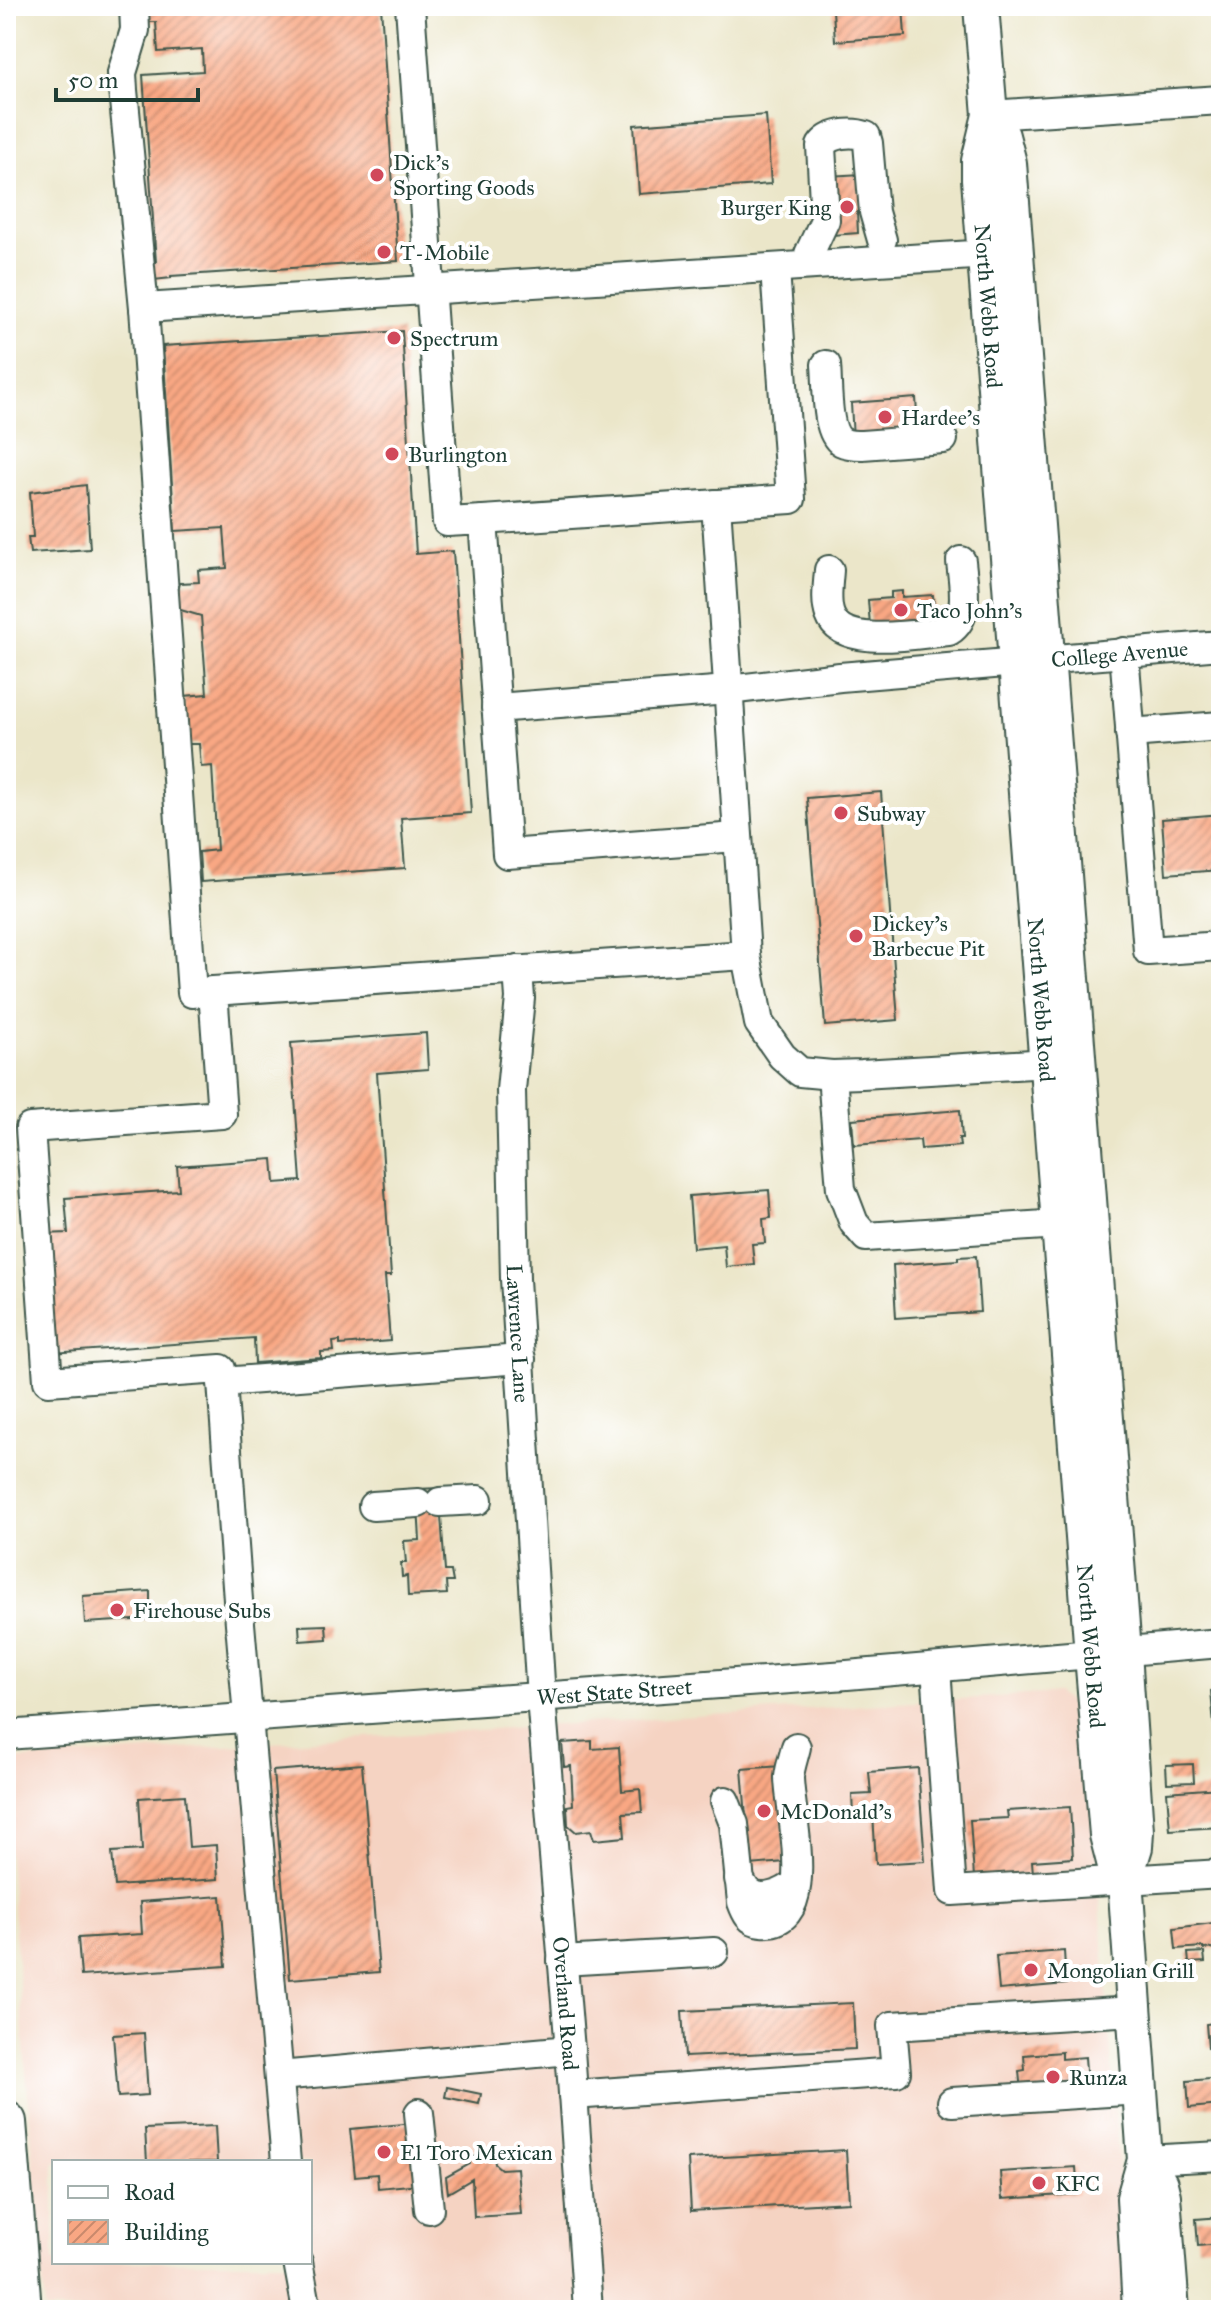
<svg xmlns="http://www.w3.org/2000/svg" width="1227" height="2316" font-family="'IM FELL Great Primer',serif">
  <style>
    .built { fill: #f5d3c2; fill-rule: evenodd }
    .building { fill: url(#building-hatch) }
    .lines { fill: none; stroke-linecap: round; stroke-linejoin: round }
    .minor-casing { stroke: #3e564a; stroke-width: 32 }
    .major-casing { stroke: #3e564a; stroke-width: 38 }
    .highway-casing { stroke: #3e564a; stroke-width: 44 }
    .minor { stroke: #fff; stroke-width: 28 }
    .major { stroke: #fff; stroke-width: 34 }
    .highway { stroke: #fff; stroke-width: 40 }
    .poi-dot { fill: #d1495b; stroke: #fff; stroke-width: 3 }
    .labels { text-anchor: middle; dominant-baseline: central; stroke-width: 8; stroke-linejoin: round; paint-order: stroke }
    .poi-label { font-size: 22px; fill: #1f3d34; stroke: #fff; text-anchor: start }
    .street-label { font-size: 22px; fill: #1f3d34; stroke: #fff }
  </style>
  <defs>
    <pattern id="building-hatch" width="6" height="6" patternUnits="userSpaceOnUse" patternTransform="scale(2)"><rect width="6" height="6" fill="#f9a783"/><path d="M-1 1l2-2M0 6l6-6M5 7l2-2" fill="none" stroke="#c9896c"/></pattern>
  </defs>
  <rect width="100%" height="100%" fill="#fff"/>
  <filter id="ink" filterUnits="userSpaceOnUse"><feTurbulence type="fractalNoise" baseFrequency=".0125" numOctaves="2"/><feDisplacementMap in="SourceGraphic" scale="16" xChannelSelector="R" yChannelSelector="G"/><feConvolveMatrix kernelMatrix="1 2 1 2 8 2 1 2 1" color-interpolation-filters="sRGB"/></filter>
  <filter id="wash" filterUnits="userSpaceOnUse"><feTurbulence type="fractalNoise" baseFrequency=".006" numOctaves="4" result="noise"/><feDisplacementMap in="SourceGraphic" scale="32" xChannelSelector="R" yChannelSelector="G"/><feGaussianBlur stdDeviation="1.8" result="paint"/><feColorMatrix in="noise" values="0 0 0 0 0 0 0 0 0 0 0 0 0 0 0 0 0 1.4 0 .05"/><feComposite in="paint" operator="in"/></filter>
  <g filter="url(#wash)">
    <rect width="100%" height="100%" fill="#ebe6c9"/>
    <path class="built" d="M1057 1693 1087 1719 1129 2310H45L6 1819V1760ZM54 2162H310V2262H54Z"/>
    <g id="blocks">
      <path class="building" d="M148 6H381L398 261 171 276V278L154 280 153 262H156L143 75 203 71 202 49 158 52 156 22H149Z
        M883 6H903L905 36 835 41 833 10Z
        M766 115 771 184 639 194 634 125Z
        M862 174 864 211 857 212 858 233 833 235 828 176Z
        M402 331 416 554 453 551 471 813 401 818 405 868 201 882 199 852 217 850 212 766 201 767 199 744H188L184 696 207 694 201 616 174 608 180 583 199 582 198 570 227 568 224 528 175 531 163 346Z
        M916 398 918 431 853 439 851 403Z
        M86 485 90 549 30 553 28 537H33L30 492Z
        M902 591V597L933 595 935 621 870 625 868 600 891 598V592Z
        M1221 746V804H1219L1214 747Z
        M881 792 898 1020 825 1026 807 798Z
        M1221 814V870L1166 874 1162 819Z
        M426 1033 428 1069 377 1073 391 1276H385L390 1341 340 1345V1341L333 1342 334 1351 321 1352V1358L255 1363 254 1338 53 1353 44 1234 68 1233 65 1198 179 1190 177 1166 273 1159 275 1183 301 1181 291 1043Z
        M960 1110 962 1138H959L960 1146 921 1149 920 1140 854 1145 852 1119Z
        M769 1190 771 1218 763 1219 765 1243 752 1244 754 1264 726 1267 724 1245 693 1248 689 1196Z
        M976 1256 980 1312 896 1318 893 1265 958 1260V1257Z
        M439 1488 445 1571H451L453 1582H446L447 1594 408 1596 407 1576 402 1577 401 1563H406L404 1541 420 1540 417 1489Z
        M150 1591V1619L85 1623 83 1596Z
        M326 1625 327 1639 300 1641 299 1626Z
        M1221 1690V1748H1216L1211 1691Z
        M592 1741V1749L619 1747 622 1791 640 1789 642 1812 623 1813 625 1837 594 1840 591 1830 576 1832 568 1825 567 1806 573 1805 571 1766 564 1767 562 1743Z
        M362 1764 379 1972 290 1979 273 1771Z
        M1193 1764 1194 1782 1167 1783 1166 1765Z
        M780 1766 785 1862 750 1865 742 1769Z
        M918 1768 925 1861 876 1864 873 1813 853 1815 852 1795 871 1794 869 1772Z
        M1219 1788 1221 1827 1170 1830 1167 1792Z
        M185 1795 189 1847 216 1845 218 1879 115 1886 112 1852 142 1850 139 1798Z
        M1070 1807 1073 1858 1032 1861 1033 1874 974 1877 970 1820 1008 1818 1007 1811Z
        M221 1896 226 1966 81 1976 78 1938 142 1934 140 1902Z
        M1221 1922V1948L1203 1949V1947L1176 1949 1174 1928Z
        M1064 1951 1066 1984 999 1990 996 1956Z
        M1204 1952 1205 1962 1189 1963 1188 1953Z
        M853 2003 855 2049 685 2057 682 2011Z
        M1221 2022V2046L1208 2048 1206 2024Z
        M144 2033 148 2095 118 2097 113 2035Z
        M1062 2052V2059L1085 2057 1087 2084 1021 2092 1019 2071 1025 2070 1024 2055Z
        M1221 2078V2105L1189 2108 1187 2081Z
        M447 2087 481 2094 479 2104 445 2097Z
        M414 2123 420 2184 378 2188 377 2174 355 2176 350 2129Z
        M215 2126 217 2162H147L145 2129Z
        M846 2150 849 2202 691 2211 688 2159Z
        M494 2155 495 2164 501 2169 517 2168 521 2214 474 2217 472 2179 448 2193 446 2177 470 2164V2157Z
        M1076 2167 1078 2194 1002 2199 1000 2172Z
        M1221 2217V2244L1198 2246 1196 2219Z"/>
    </g>
  </g>
  <g filter="url(#ink)">
    <use href="#blocks" fill-opacity="0" stroke="#3e564a" stroke-width="2"/>
    <g class="lines">
      <defs>
        <g id="minor">
          <path d="M134 6 135 30 122 73 123 90 144 308 192 993 213 991"/>
          <path d="M410 6 447 522 483 520 507 854 737 837"/>
          <path d="M990 115 1221 100"/>
          <path d="M809 254 825 220 821 146C829 133 852 131 866 136L868 143 874 212 882 240"/>
          <path d="M144 308 1004 253"/>
          <path d="M826 365C828 384 825 432 842 442 848 445 855 445 862 445L943 439"/>
          <path d="M716 504 746 955 759 1023 782 1056 800 1072 832 1075 862 1074 1066 1062"/>
          <path d="M483 520 791 499 775 269"/>
          <path d="M829 570C828 585 825 602 830 615 842 650 920 633 949 631 971 617 963 584 961 561"/>
          <path d="M1124 652 1148 951 1221 946"/>
          <path id="s1" d="M496 708 728 690 840 677 1221 645"/>
          <path d="M1130 733 1221 726"/>
          <path id="s2" d="M518 970 520 998 511 1090 515 1279 541 1698 570 2050 588 2310"/>
          <path d="M832 1075 841 1189 854 1223 866 1237 1060 1224"/>
          <path d="M222 1382 221 1369 48 1381 30 1128 222 1114 213 991 746 955"/>
          <path d="M440 1502 478 1500"/>
          <path d="M373 1506 418 1503"/>
          <path d="M936 1668 952 1891 1221 1874"/>
          <path id="s3" d="M6 1735 847 1675 1221 1643"/>
          <path d="M725 1801 734 1824 742 1902C746 1913 749 1921 762 1922 820 1927 789 1811 789 1777 790 1767 794 1756 796 1747"/>
          <path d="M739 1879C742 1883 744 1888 747 1891 760 1904 785 1893 796 1883"/>
          <path d="M562 1961 714 1952"/>
          <path d="M279 2076 570 2050"/>
          <path d="M573 2095 896 2072 892 2026 1134 2011"/>
          <path d="M952 2102 1140 2090"/>
          <path d="M419 2113 429 2209"/>
          <path d="M1145 2160 1221 2156"/>
          <path d="M286 2162 238 1600 222 1382 521 1359"/>
          <path d="M298 2262 307 2310"/>
        </g>
        <g id="major">
          <path id="s4" d="M981 6 990 115 979 161V179L1092 1655 1107 1835 1114 1862 1125 1879"/>
          <path d="M990 115 1002 136 1009 163 1124 1652 1136 1831 1135 1847 1125 1879 1145 2160 1134 2198 1140 2310"/>
          <path d="M1145 2160 1160 2184 1163 2196 1172 2310"/>
        </g>
        <path id="highway" d="M6 2122 21 2310"/>
      </defs>
      <use href="#minor" class="minor-casing"/>
      <use href="#major" class="major-casing"/>
      <use href="#highway" class="highway-casing"/>
      <use href="#minor" class="minor"/>
      <use href="#major" class="major"/>
      <use href="#highway" class="highway"/>
    </g>
  </g>
  <g class="poi-dot">
    <circle cx="377" cy="175" r="8"/>
    <circle cx="847" cy="207" r="8"/>
    <circle cx="384" cy="252" r="8"/>
    <circle cx="394" cy="338" r="8"/>
    <circle cx="885" cy="417" r="8"/>
    <circle cx="392" cy="454" r="8"/>
    <circle cx="901" cy="610" r="8"/>
    <circle cx="841" cy="813" r="8"/>
    <circle cx="856" cy="936" r="8"/>
    <circle cx="117" cy="1610" r="8"/>
    <circle cx="764" cy="1811" r="8"/>
    <circle cx="1031" cy="1970" r="8"/>
    <circle cx="1053" cy="2077" r="8"/>
    <circle cx="384" cy="2152" r="8"/>
    <circle cx="1039" cy="2183" r="8"/>
  </g>
  <g class="labels">
    <g class="poi-label">
      <text x="393" y="162">Dick's<tspan x="393" dy="25">Sporting Goods</tspan></text>
      <text x="831" y="207" text-anchor="end">Burger King</text>
      <text x="400" y="252">T-Mobile</text>
      <text x="410" y="338">Spectrum</text>
      <text x="901" y="417">Hardee's</text>
      <text x="408" y="454">Burlington</text>
      <text x="917" y="610">Taco John's</text>
      <text x="857" y="813">Subway</text>
      <text x="872" y="923">Dickey's<tspan x="872" dy="25">Barbecue Pit</tspan></text>
      <text x="133" y="1610">Firehouse Subs</text>
      <text x="780" y="1811">McDonald's</text>
      <text x="1047" y="1970">Mongolian Grill</text>
      <text x="1069" y="2077">Runza</text>
      <text x="400" y="2152">El Toro Mexican</text>
      <text x="1055" y="2183">KFC</text>
    </g>
    <g class="street-label">
      <text stroke="none"><textPath href="#s4" startOffset="302">North Webb Road</textPath></text>
      <text stroke="none"><textPath href="#s1" startOffset="626">College Avenue</textPath></text>
      <text stroke="none"><textPath href="#s4" startOffset="998">North Webb Road</textPath></text>
      <text stroke="none"><textPath href="#s2" startOffset="364">Lawrence Lane</textPath></text>
      <text stroke="none"><textPath href="#s4" startOffset="1646">North Webb Road</textPath></text>
      <text stroke="none"><textPath href="#s3" startOffset="610">West State Street</textPath></text>
      <text stroke="none"><textPath href="#s2" startOffset="1036">Overland Road</textPath></text>
    </g>
  </g>
  <rect width="1227" height="2316" fill="none" stroke="#fff" stroke-width="32"/>
  <rect x="52" y="2160" width="260" height="104" fill="#ffffff" stroke="#a5b1ae" stroke-width="2"/>
  <rect x="68" y="2186" width="40" height="12" fill="#ffffff" stroke="#a5b1ae" stroke-width="2"/>
  <text x="124" y="2200" font-size="24" fill="#1f3d34">Road</text>
  <rect x="68" y="2220" width="40" height="24" fill="url(#building-hatch)" stroke="#a5b1ae" stroke-width="2"/>
  <text x="124" y="2240" font-size="24" fill="#1f3d34">Building</text>
  <path d="M56 88v12h142v-12" fill="none" stroke="#1f3d34" stroke-width="4"/>
  <text x="68" y="88" font-size="24" fill="#1f3d34" stroke="#ffffff" stroke-width="6" paint-order="stroke">50 m</text>
</svg>
